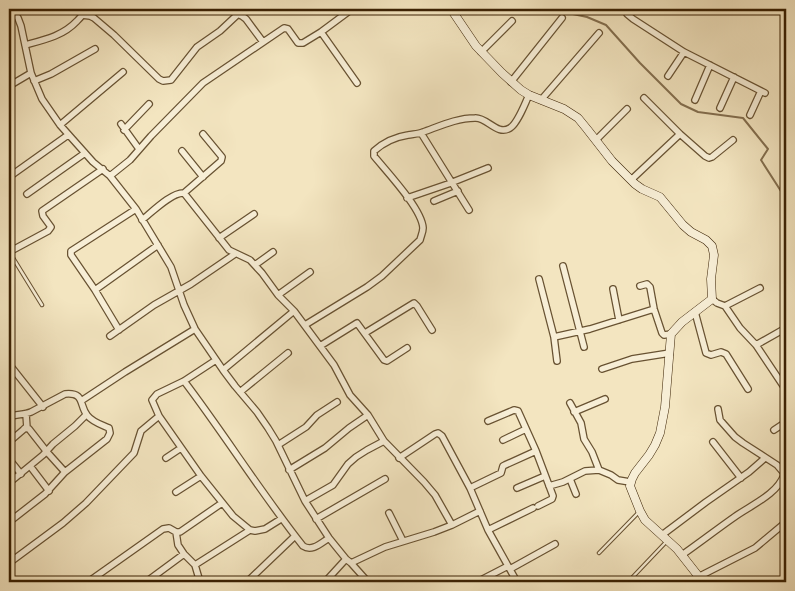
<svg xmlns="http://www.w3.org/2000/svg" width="795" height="591" font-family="'Libre Bodoni',serif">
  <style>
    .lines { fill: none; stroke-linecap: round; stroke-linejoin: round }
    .stream { stroke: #836e4e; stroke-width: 2 }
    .lane-casing { stroke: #685232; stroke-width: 4.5 }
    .street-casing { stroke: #685232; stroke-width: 8 }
    .secondary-casing { stroke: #3a2103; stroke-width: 9 }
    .lane { stroke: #f7eed6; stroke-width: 2.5 }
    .street { stroke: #f7eed6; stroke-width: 5.5 }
    .secondary { stroke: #f7eed6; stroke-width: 8 }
  </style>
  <rect width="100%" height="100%" fill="#f3e5c0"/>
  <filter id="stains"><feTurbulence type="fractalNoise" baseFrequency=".004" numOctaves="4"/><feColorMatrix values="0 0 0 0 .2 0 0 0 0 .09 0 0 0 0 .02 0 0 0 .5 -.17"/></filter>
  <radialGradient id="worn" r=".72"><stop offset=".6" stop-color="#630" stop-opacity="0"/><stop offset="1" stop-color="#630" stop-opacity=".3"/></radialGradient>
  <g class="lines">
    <path class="stream" d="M517 9 568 13 587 17 606 25 640 63 681 104 698 112 743 118 768 149 761 160 786 199"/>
    <defs>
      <path id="lane" d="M10 253 42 305
        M599 553 638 513
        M628 582 666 542"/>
      <path id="street" d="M12 9 18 18 21 26 31 73 42 99 60 125 93 162 110 176 136 209 171 267 184 305 195 329 223 370 235 386 257 412 268 428 276 441 305 501 329 538 346 559 351 563 368 582
        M626 9 627 14 633 19 684 52 765 93
        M237 14 242 16 246 19 263 42
        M82 15 90 16 94 18 114 35 159 79 163 81 171 80 197 47 220 31 236 16 237 14V9
        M321 32 357 83
        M25 45C44 40 63 36 77 21 81 17 84 13 88 9
        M481 52 512 21
        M668 76 684 52
        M34 81 51 74 95 49
        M511 82 562 18
        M9 86 31 73
        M644 98 680 134 705 156 709 158 712 157 733 140
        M541 100 599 33
        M695 100 710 65
        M720 108 734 77
        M750 115 761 91
        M121 124 139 149
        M60 125 123 72
        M124 130 149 104
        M421 133 469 210
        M596 140 627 109
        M182 151 203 177
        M110 176 130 160 151 136 203 83 284 28 288 29 298 43H303L321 32 352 9
        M9 177 68 135
        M631 180 680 134
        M184 193 229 250 250 260 262 273 278 295 294 311 334 365 350 395 368 415 384 441 424 482 435 495 452 525
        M27 194 85 153
        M407 198 448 184 488 168
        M434 201 458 191
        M142 220C152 212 172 192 184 193L221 161 222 157 203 134
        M219 238 254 214
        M9 252 48 231 51 227 43 216 42 211 103 169
        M255 265 273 252
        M563 266 584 347
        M539 279 554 337 557 361
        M640 286 647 284 650 287 654 309 662 333 664 335 671 334
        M613 289 619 320
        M95 290 158 245
        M278 295 310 272
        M712 299 717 303 725 306 740 328 756 345 786 390
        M725 306 760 288
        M695 312 706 353 711 355 721 352 726 354 748 389
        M305 325 367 287 382 276 420 240C421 236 423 232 423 228 422 209 387 172 374 156V151C384 142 395 137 408 135 413 134 419 134 423 132 440 126 457 118 475 118 487 117 497 136 510 128 518 123 525 103 529 95
        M119 330 95 290 71 255V251L136 209
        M365 333 414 303 417 306 432 330
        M110 336 154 305 191 284 235 254
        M554 337 590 329 654 309
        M756 345 786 328
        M320 346 357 323 384 360 387 361 407 348
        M216 360 184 381 157 394 152 400 159 416 201 476 233 516 250 530 255 531 265 529 281 519
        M9 364 43 407
        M602 369 632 359 670 353
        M223 370 294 311
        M184 381C225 435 261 493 303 546 312 552 321 543 329 538
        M240 392 288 353
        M81 401 125 372 195 329
        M570 403 581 423 584 439 592 452 599 470
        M574 412 605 399
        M26 414 27 428
        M9 417C16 414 24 415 31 412L65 394C85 392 79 405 87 415 92 422 102 425 109 428L110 433 107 439 65 472 45 494 9 522
        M488 421 514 410 518 411 536 451 553 496 552 499 538 506
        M774 430 786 422
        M503 440 526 429
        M9 442 23 430 25 428 29 429 47 452 65 472
        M713 442 741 478
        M278 445 306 427 317 415 337 402
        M166 458 181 448
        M399 458 435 434 438 433 442 436 470 488 488 530 517 582
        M9 459 21 474
        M30 466 49 491
        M289 470 325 448 349 428 368 415
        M570 479 576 494
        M9 483 43 455 53 444 75 426 86 415
        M549 486 563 482 585 471 599 470 611 475 618 480 630 482
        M470 488 501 473 503 466 505 465 536 451
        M517 488 545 476
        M176 492 201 476
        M305 501 333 485 348 464 356 457 367 450 384 441
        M389 513 403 541
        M316 519 385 479
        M488 530 533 508
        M176 532 178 545 184 554 195 565 200 582
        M662 535 706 502 749 472 765 458
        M682 555C699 543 716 530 733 518 749 506 777 495 784 475L783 472 777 465 743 443 735 437 720 420 718 409
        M9 563 63 523 86 503 134 453 141 431 159 416
        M351 563 385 547 434 532 452 525 480 511
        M195 565 250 530
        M510 569 555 544
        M698 577 755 548 786 522
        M88 582 163 529 169 528 176 532H180L222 503
        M146 582 184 554
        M247 582 295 536
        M325 582 346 559
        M477 582 508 566"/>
      <path id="secondary" d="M451 9 476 46 502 73 521 90 529 95 564 109 578 118 587 129 612 161 635 184 642 189 660 197 683 225 691 232 706 240 712 246 714 255 711 279 712 299 682 322 671 334 665 407 660 433 655 445 649 455 635 473 632 479 630 486 640 511 645 520 677 549 703 582"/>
    </defs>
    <use href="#lane" class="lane-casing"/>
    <use href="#street" class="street-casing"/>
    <use href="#secondary" class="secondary-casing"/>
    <use href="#lane" class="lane"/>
    <use href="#street" class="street"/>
    <use href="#secondary" class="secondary"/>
  </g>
  <rect width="795" height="591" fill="none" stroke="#f3e5c0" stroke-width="30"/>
  <rect x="10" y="10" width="775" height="571" fill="none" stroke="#3a2103" stroke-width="2.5"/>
  <rect x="15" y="15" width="765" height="561" fill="none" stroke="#3a2103"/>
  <rect width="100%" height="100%" filter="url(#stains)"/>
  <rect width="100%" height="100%" fill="url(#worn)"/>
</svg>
